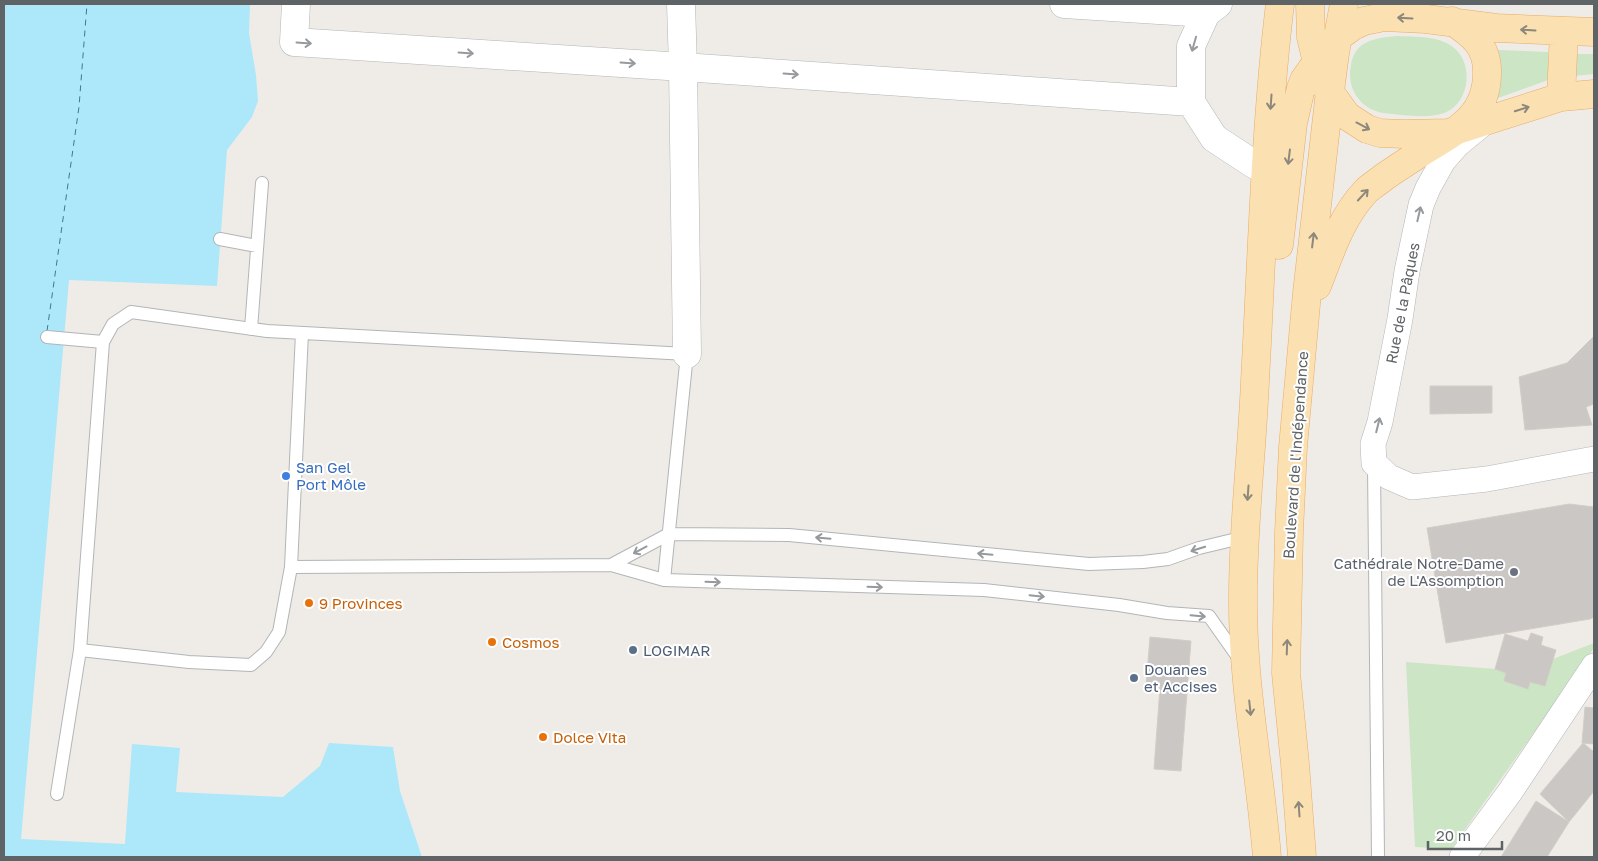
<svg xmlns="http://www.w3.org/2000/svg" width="1598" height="861" font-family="'Golos Text',sans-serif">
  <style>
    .green { fill: #cbe5c5 }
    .water { fill: #ace7fa }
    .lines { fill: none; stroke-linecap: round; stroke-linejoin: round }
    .ferry { stroke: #3f7893; stroke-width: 1; stroke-dasharray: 6 5; stroke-linecap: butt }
    .building { fill: #cbc7c4; stroke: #d4cdc5 }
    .service-casing { stroke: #b2b5b8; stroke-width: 14 }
    .minor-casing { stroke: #b2b5b8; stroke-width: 26 }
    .secondary-casing { stroke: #b1b5b8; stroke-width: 29 }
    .primary-casing { stroke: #eaab65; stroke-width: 29 }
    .service { stroke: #fff; stroke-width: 12 }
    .minor { stroke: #fff; stroke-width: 25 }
    .secondary { stroke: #fff; stroke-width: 28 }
    .primary { stroke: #fbe0b1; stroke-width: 28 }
    .oneway { stroke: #8d887c }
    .oneway2 { stroke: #969a9c }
    .shop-dot { fill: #3f7fe0; stroke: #fff; stroke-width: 2 }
    .worship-dot { fill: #6b7280; stroke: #fff; stroke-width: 2 }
    .food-dot { fill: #e8710a; stroke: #fff; stroke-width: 2 }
    .service-dot { fill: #5c6f8a; stroke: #fff; stroke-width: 2 }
    .labels { text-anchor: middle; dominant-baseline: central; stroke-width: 4; stroke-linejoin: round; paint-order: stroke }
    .street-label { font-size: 15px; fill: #5e6366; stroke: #fff }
    .shop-label { font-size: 15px; fill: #366cbe; stroke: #fff; text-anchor: start }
    .worship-label { font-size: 15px; fill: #5b616d; stroke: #fff; text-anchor: end }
    .food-label { font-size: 15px; fill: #c56008; stroke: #fff; text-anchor: start }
    .service-label { font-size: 15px; fill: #4e5e75; stroke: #fff; text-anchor: start }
  </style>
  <rect width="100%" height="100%" fill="#efece7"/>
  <path class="green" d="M1397 36C1421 37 1454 35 1464 62 1471 80 1464 106 1444 113 1430 118 1416 116 1402 115 1396 114 1389 114 1383 113 1360 109 1346 88 1351 65 1355 40 1376 38 1397 36Z
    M1498 50 1548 52V80L1498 98 1500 79Z
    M1573 54H1594V74L1573 76Z
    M1594 643V648L1451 849 1415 847 1406 662 1495 669 1506 673 1504 681 1528 688 1530 682 1545 686 1553 659Z"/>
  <path class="water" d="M4 4H250L249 33 256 75 258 101 252 117 227 150 217 286 69 280 21 839 125 844 132 744 180 748 176 792 283 797 320 766 329 743 393 747 400 791 422 857H4Z"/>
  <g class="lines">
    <path class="ferry" d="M47 331 79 107 87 4"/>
  </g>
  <path class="building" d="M1594 336V404L1586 407 1592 425 1525 430 1519 377 1567 363Z
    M1430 386H1492V413L1430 414Z
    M1569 504 1594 507V617L1590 619 1446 643 1427 528Z
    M1531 633 1543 637 1541 645 1556 650 1545 686 1530 682 1528 689 1504 681 1506 673 1495 669 1505 634 1528 641Z
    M1150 637 1191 641 1181 771 1154 769 1160 687 1146 686Z
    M1585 707 1594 708V744L1582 743Z
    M1583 743 1594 752V791L1569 822 1540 794Z
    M1536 801 1569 822 1547 857H1501Z"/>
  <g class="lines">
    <defs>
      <path id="service" d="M220 239 257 246
        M251 329 262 183
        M47 337 103 342
        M1374 465 1378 857
        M611 565 669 534 789 535 1089 564 1143 562 1168 559 1199 548 1245 537
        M291 567 611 565 664 580 984 590 1119 605 1167 613 1209 616 1240 660
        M80 650 189 662 251 665 266 652 279 632 291 567 302 333
        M57 794 80 650 103 342 113 324 131 312 267 331 687 354 664 580"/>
      <path id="minor" d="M1480 126 1458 144 1443 161 1428 188 1421 205 1407 271 1400 319 1380 422 1373 444 1374 463 1389 477 1412 487 1487 479 1594 459
        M1462 857 1510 792 1594 666"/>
      <path id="secondary" d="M296 4 294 42 683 67 1191 102
        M681 4 683 67 687 354
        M1064 4 1206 13
        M1218 4 1206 13 1191 46V102L1214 138 1252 163 1266 171"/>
      <path id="primary" d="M1310 4 1311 37 1320 75 1324 84 1347 116 1367 129 1380 133 1403 134 1448 133 1561 97 1594 94
        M1561 97 1564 32
        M1279 245 1293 123 1301 88 1304 80 1311 70 1338 37 1353 26 1364 21 1384 17 1426 19 1496 28 1594 32
        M1317 286C1330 253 1341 217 1366 191 1371 186 1378 182 1384 177 1397 168 1411 159 1425 150 1458 130 1488 115 1487 71 1487 46 1472 34 1452 21
        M1267 857C1260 770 1242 684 1243 596 1243 525 1252 453 1255 381 1262 255 1265 129 1280 4
        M1302 857 1295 764 1286 673 1289 532 1293 447 1307 293 1330 91 1335 53 1344 4"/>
    </defs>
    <use href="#service" class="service-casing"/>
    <use href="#minor" class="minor-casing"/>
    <use href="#secondary" class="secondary-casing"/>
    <use href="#primary" class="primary-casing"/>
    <use href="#service" class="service"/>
    <use href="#minor" class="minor"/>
    <use href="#secondary" class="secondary"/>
    <use href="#primary" class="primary"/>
  </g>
  <defs><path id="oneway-shaft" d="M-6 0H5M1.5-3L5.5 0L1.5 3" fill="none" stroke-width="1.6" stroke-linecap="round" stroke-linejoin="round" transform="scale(1.25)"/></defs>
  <g class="oneway">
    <use href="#oneway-shaft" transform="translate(1405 18) rotate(-177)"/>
    <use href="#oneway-shaft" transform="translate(1528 30) rotate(-177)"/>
    <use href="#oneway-shaft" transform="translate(1271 102) rotate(94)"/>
    <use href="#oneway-shaft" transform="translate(1522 109) rotate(-17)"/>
    <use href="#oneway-shaft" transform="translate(1363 126) rotate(28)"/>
    <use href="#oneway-shaft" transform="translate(1289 157) rotate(97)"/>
    <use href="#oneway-shaft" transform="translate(1363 195) rotate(-47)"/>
    <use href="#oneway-shaft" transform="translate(1313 240) rotate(-83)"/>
    <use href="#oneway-shaft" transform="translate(1248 493) rotate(94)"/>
    <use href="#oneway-shaft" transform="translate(1287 647) rotate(-88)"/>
    <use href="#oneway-shaft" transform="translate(1250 708) rotate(84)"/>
    <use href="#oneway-shaft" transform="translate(1299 809) rotate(-94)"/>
  </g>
  <g class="oneway2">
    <use href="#oneway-shaft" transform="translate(304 43) rotate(4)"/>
    <use href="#oneway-shaft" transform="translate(1194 44) rotate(106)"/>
    <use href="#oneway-shaft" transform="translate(466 53) rotate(4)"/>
    <use href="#oneway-shaft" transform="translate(628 63) rotate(4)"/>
    <use href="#oneway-shaft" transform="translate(791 74) rotate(4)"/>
    <use href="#oneway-shaft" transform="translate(1419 214) rotate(-77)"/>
    <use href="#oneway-shaft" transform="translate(1378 425) rotate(-76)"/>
    <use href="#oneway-shaft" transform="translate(823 538) rotate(-175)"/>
    <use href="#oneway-shaft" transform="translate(1198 549) rotate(163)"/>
    <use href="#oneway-shaft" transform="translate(640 550) rotate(152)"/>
    <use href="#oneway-shaft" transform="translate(985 554) rotate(-175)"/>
    <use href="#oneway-shaft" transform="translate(713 582) rotate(2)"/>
    <use href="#oneway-shaft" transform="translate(875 587) rotate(2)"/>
    <use href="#oneway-shaft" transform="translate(1037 596) rotate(6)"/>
    <use href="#oneway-shaft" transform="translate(1198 616) rotate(5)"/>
  </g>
  <circle class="shop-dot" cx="286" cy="476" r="5"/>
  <circle class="worship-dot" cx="1514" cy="572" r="5"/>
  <g class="food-dot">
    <circle cx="309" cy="603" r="5"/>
    <circle cx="492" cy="642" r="5"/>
    <circle cx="543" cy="737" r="5"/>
  </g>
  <g class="service-dot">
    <circle cx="633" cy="650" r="5"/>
    <circle cx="1134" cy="678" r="5"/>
  </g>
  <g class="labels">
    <g class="street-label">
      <text transform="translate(1402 303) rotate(-79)">Rue de la Pâques</text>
      <text transform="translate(1295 455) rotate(-86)">Boulevard de l'Indépendance</text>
    </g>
    <g class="shop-label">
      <text x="296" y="467">San Gel<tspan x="296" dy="17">Port Môle</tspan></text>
    </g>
    <g class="worship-label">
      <text x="1504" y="563">Cathédrale Notre-Dame<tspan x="1504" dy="17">de L'Assomption</tspan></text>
    </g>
    <g class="food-label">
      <text x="319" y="603">9 Provinces</text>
      <text x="502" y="642">Cosmos</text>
      <text x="553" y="737">Dolce Vita</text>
    </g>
    <g class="service-label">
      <text x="643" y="650">LOGIMAR</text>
      <text x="1144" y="669">Douanes<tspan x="1144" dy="17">et Accises</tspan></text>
    </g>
  </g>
  <rect width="1598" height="861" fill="none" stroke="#5e6366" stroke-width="10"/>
  <path d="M1428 841v8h74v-8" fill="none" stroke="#5e6366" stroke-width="2.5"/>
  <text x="1436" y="841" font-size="15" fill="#5e6366" stroke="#ffffff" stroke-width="4" paint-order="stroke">20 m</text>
</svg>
